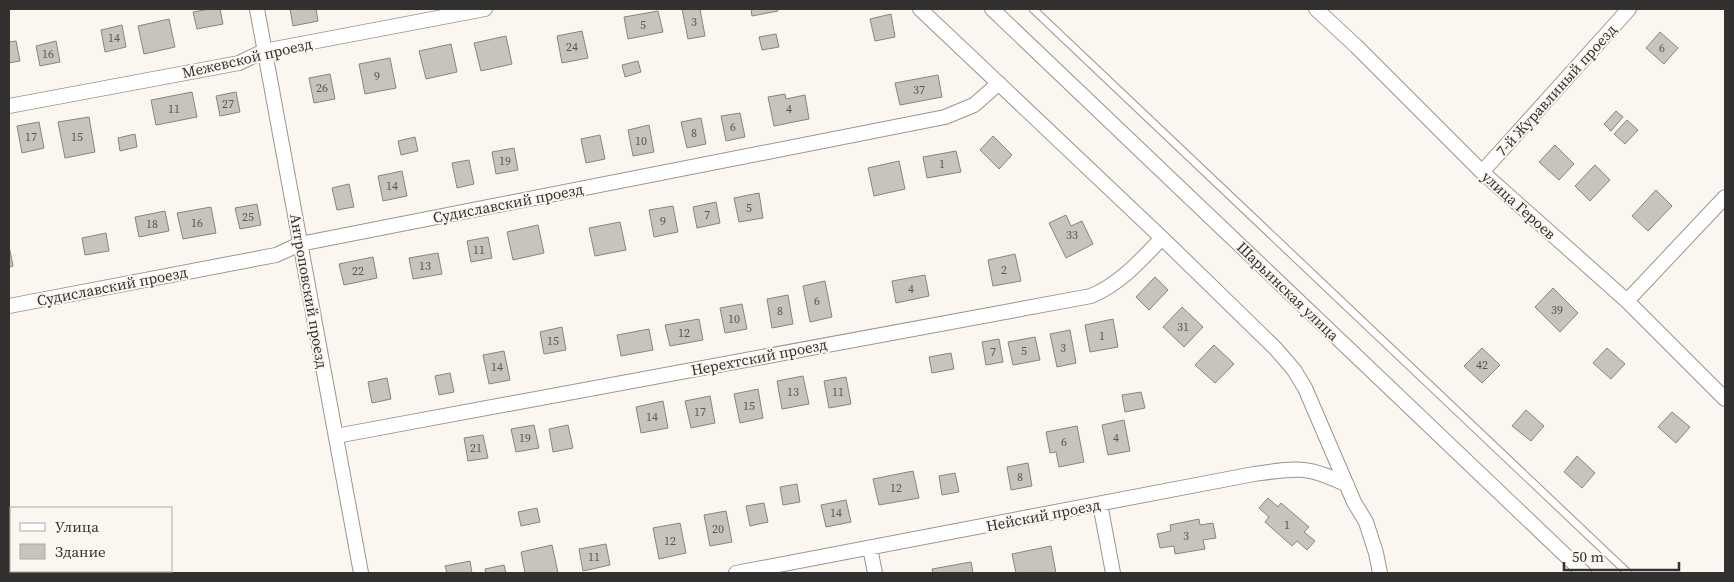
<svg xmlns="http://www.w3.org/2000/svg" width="1734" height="582" font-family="'Source Serif 4',serif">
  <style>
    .building { fill: #c9c3be; stroke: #89847e }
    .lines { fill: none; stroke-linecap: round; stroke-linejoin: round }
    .service-casing { stroke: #9a958f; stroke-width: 9 }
    .minor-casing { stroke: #9a958f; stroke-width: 16 }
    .service { stroke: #fff; stroke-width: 7 }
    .minor { stroke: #fff; stroke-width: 14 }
    .labels { text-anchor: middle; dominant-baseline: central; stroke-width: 4; stroke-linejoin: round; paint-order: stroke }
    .number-label { font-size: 12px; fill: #585653 }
    .street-label { font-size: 15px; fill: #33312f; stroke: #fcf6f0 }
  </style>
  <rect width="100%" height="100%" fill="#fcf6f0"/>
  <path class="building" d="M210 9H220L223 24 197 29 193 12Z
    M290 9H318H316L318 21 293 26Z
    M682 9H700L705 36 688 39Z
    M751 9H777L778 11 752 16Z
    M658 11 663 32 628 39 624 17Z
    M891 14 895 37 875 41 870 19Z
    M169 19 175 47 144 54 138 26Z
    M122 25 126 47 105 52 101 30Z
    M582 31 588 58 562 63 557 36Z
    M1660 32 1678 48 1664 64 1646 48Z
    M776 34 779 47 762 50 759 37Z
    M506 36 512 64 481 71 474 43Z
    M16 41 20 61 9 63V42Z
    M56 41 60 62 40 66 36 46Z
    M451 44 457 72 426 79 419 51Z
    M390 58 396 88 365 94 359 64Z
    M638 61 641 72 625 77 622 65Z
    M330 74 335 99 314 103 309 78Z
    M938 75 942 97 900 105 895 83Z
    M192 92 197 117 156 125 151 100Z
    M236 92 240 112 220 116 216 96Z
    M785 94 786 99 805 95 809 119 774 126 768 97Z
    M1616 111 1623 117 1611 131 1604 124Z
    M740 113 745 137 726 141 721 116Z
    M89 117 95 152 65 158 58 122Z
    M701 118 706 144 687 148 681 122Z
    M1627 120 1638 130 1625 144 1614 134Z
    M39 122 44 148 22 153 17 126Z
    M649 125 654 152 633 156 628 130Z
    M135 134 137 147 120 151 118 138Z
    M600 135 605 159 586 163 581 139Z
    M993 136 1012 155 999 169 980 150Z
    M415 137 418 151 401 155 398 141Z
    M1555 145 1574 164 1559 180 1539 162Z
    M514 148 518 170 496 174 492 152Z
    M956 151 961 172 927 178 923 157Z
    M469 160 474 184 457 188 452 163Z
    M899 161 905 189 874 196 868 168Z
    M1595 165 1610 180 1590 201 1575 186Z
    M402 171 407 196 383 201 378 176Z
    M349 184 354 207 337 210 332 188Z
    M1656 190 1672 206 1648 231 1632 216Z
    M759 193 763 218 739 222 734 198Z
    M716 202 720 223 697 228 693 207Z
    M257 204 261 225 240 229 235 208Z
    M673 206 678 232 654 237 649 210Z
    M211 207 216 233 183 239 177 213Z
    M165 211 169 231 139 237 135 217Z
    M1066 215 1071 226 1082 221 1093 244 1066 258 1049 223Z
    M620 222 626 250 595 256 589 228Z
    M538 225 544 253 513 260 507 232Z
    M106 233 109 251 85 255 82 238Z
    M488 237 492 258 471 262 467 241Z
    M9 246 13 266 9 267Z
    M438 253 442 274 413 279 409 258Z
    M1015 254 1021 281 993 286 988 260Z
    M373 257 377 278 344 285 339 264Z
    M925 275 929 296 896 303 892 281Z
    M1155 277 1168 290 1149 310 1136 297Z
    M825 281 832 317 810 322 803 286Z
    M1553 288 1578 313 1560 332 1535 307Z
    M788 295 793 324 772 328 767 299Z
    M742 304 747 329 725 333 720 308Z
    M1182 307 1203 327 1184 347 1163 327Z
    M699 319 703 340 670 346 665 325Z
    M1113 319 1118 347 1090 352 1085 325Z
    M562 327 566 350 544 354 540 332Z
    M649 329 653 350 621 356 617 335Z
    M1070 330 1076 363 1057 367 1050 334Z
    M1035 337 1040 360 1013 365 1008 342Z
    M999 339 1003 362 986 365 982 342Z
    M1214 345 1234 364 1215 383 1195 365Z
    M1482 348 1500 365 1482 383 1464 366Z
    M1607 348 1625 364 1611 379 1593 363Z
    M504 351 510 380 489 384 483 355Z
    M951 353 954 369 932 373 929 357Z
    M450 373 454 392 439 395 435 376Z
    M803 376 809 404 782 409 777 381Z
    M846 377 851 404 829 408 824 381Z
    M387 378 391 399 372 403 368 382Z
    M758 389 763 418 740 423 734 394Z
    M1141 392 1145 408 1125 412 1122 395Z
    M710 396 715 423 691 428 685 401Z
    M663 401 668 428 641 433 636 407Z
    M1526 410 1544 426 1531 441 1512 426Z
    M1672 412 1690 427 1676 443 1658 427Z
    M1124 420 1130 451 1108 455 1102 425Z
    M534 425 539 448 516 452 511 429Z
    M568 425 573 448 553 452 549 429Z
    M1077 426 1084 462 1059 467 1056 452 1050 453 1046 432Z
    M483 435 488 458 468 461 464 438Z
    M1577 456 1595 473 1582 488 1564 472Z
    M1028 463 1032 486 1011 490 1007 467Z
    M913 471 919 498 879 505 873 479Z
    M955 473 959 492 942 495 939 476Z
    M797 484 800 502 783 505 780 487Z
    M1268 498 1278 507 1281 503 1309 527 1304 532 1315 541 1307 550 1297 541 1292 546 1265 522 1269 517 1259 508Z
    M846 500 851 522 826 527 821 505Z
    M764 503 768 522 750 526 746 506Z
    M537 508 540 522 521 526 518 512Z
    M726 511 732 542 710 546 704 515Z
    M1199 519 1200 525 1213 523 1216 538 1203 540 1205 549 1175 554 1174 546 1160 548 1157 534 1171 531 1170 525Z
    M680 523 686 553 659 559 653 528Z
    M606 544 610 565 583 571 579 549Z
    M552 545 558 573H525L521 552Z
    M1051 546 1056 573H1016L1012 554Z
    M470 561 472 573H447L445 566Z
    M971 562 973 573H933L932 569Z
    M504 565 506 573H486L485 569Z"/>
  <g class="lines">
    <defs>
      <path id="service" d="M1033 9 1628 573"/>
      <path id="minor" d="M257 9 361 573
        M920 9 1162 238 1276 349 1294 370 1305 388 1354 502 1366 522 1376 553 1380 573
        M992 9 1584 573
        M1316 9 1356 46 1482 172 1627 301 1725 399
        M9 106 239 63 264 51 485 9
        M1482 172 1629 9
        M1627 301 1725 197
        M9 306 276 255 300 244 945 117 974 105 999 83
        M336 436 1091 296C1121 283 1140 261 1162 238
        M1100 504 1113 573
        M870 548 875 573
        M736 573 1254 474C1297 468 1308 465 1347 485"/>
    </defs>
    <use href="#service" class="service-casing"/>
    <use href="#minor" class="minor-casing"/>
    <use href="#service" class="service"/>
    <use href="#minor" class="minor"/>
  </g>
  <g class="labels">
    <g class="number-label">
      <text x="694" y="22">3</text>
      <text x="643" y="25">5</text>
      <text x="114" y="38">14</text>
      <text x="572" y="47">24</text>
      <text x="1662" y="48">6</text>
      <text x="48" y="54">16</text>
      <text x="377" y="76">9</text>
      <text x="322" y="88">26</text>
      <text x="919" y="90">37</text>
      <text x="228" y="104">27</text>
      <text x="174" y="109">11</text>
      <text x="789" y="109">4</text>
      <text x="733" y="127">6</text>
      <text x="694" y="133">8</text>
      <text x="31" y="137">17</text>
      <text x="77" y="137">15</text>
      <text x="641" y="141">10</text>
      <text x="505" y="161">19</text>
      <text x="942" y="164">1</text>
      <text x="392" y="186">14</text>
      <text x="749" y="208">5</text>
      <text x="707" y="215">7</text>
      <text x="248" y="217">25</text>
      <text x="663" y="221">9</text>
      <text x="197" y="223">16</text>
      <text x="152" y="224">18</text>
      <text x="1072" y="235">33</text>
      <text x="479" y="250">11</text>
      <text x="425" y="266">13</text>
      <text x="1004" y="270">2</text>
      <text x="358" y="271">22</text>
      <text x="911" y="289">4</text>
      <text x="817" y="301">6</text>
      <text x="1557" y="310">39</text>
      <text x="780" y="311">8</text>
      <text x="734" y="319">10</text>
      <text x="1183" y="327">31</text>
      <text x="684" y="333">12</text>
      <text x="1102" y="336">1</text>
      <text x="553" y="341">15</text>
      <text x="1063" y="348">3</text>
      <text x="1024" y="351">5</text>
      <text x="993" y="352">7</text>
      <text x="1482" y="365">42</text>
      <text x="497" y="367">14</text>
      <text x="793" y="392">13</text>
      <text x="838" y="392">11</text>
      <text x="749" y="406">15</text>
      <text x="700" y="412">17</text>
      <text x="652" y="417">14</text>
      <text x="525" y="438">19</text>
      <text x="1116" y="438">4</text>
      <text x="1064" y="442">6</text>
      <text x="476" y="448">21</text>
      <text x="1020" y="477">8</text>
      <text x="896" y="488">12</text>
      <text x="836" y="513">14</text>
      <text x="1287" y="525">1</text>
      <text x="718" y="529">20</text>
      <text x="1186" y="536">3</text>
      <text x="670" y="541">12</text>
      <text x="594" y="557">11</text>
    </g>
    <g class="street-label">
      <text transform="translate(247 58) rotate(-13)">Межевской проезд</text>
      <text transform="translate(1556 90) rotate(-48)">7-й Журавлиный проезд</text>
      <text transform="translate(508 203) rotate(-11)">Судиславский проезд</text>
      <text transform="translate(1519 205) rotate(42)">улица Героев</text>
      <text transform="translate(112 286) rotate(-11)">Судиславский проезд</text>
      <text transform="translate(309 291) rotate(80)">Антроповский проезд</text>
      <text transform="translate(1288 291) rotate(44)">Шарьинская улица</text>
      <text transform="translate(759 357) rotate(-11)">Нерехтский проезд</text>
      <text transform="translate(1043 515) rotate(-11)">Нейский проезд</text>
    </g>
  </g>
  <rect width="1734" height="582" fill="none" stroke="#33312f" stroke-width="20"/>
  <rect x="10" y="507" width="162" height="65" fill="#fcf6f0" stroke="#aca7a3"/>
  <rect x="20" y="523" width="25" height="8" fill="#ffffff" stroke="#aca7a3"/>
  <text x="55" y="532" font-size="15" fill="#33312f">Улица</text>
  <rect x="20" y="544" width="25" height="15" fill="#c9c3be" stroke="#aca7a3"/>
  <text x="55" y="557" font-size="15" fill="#33312f">Здание</text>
  <path d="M1564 562v8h115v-8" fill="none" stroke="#33312f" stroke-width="2.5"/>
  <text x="1572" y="562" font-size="15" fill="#33312f" stroke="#fcf6f0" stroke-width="4" paint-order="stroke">50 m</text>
</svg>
